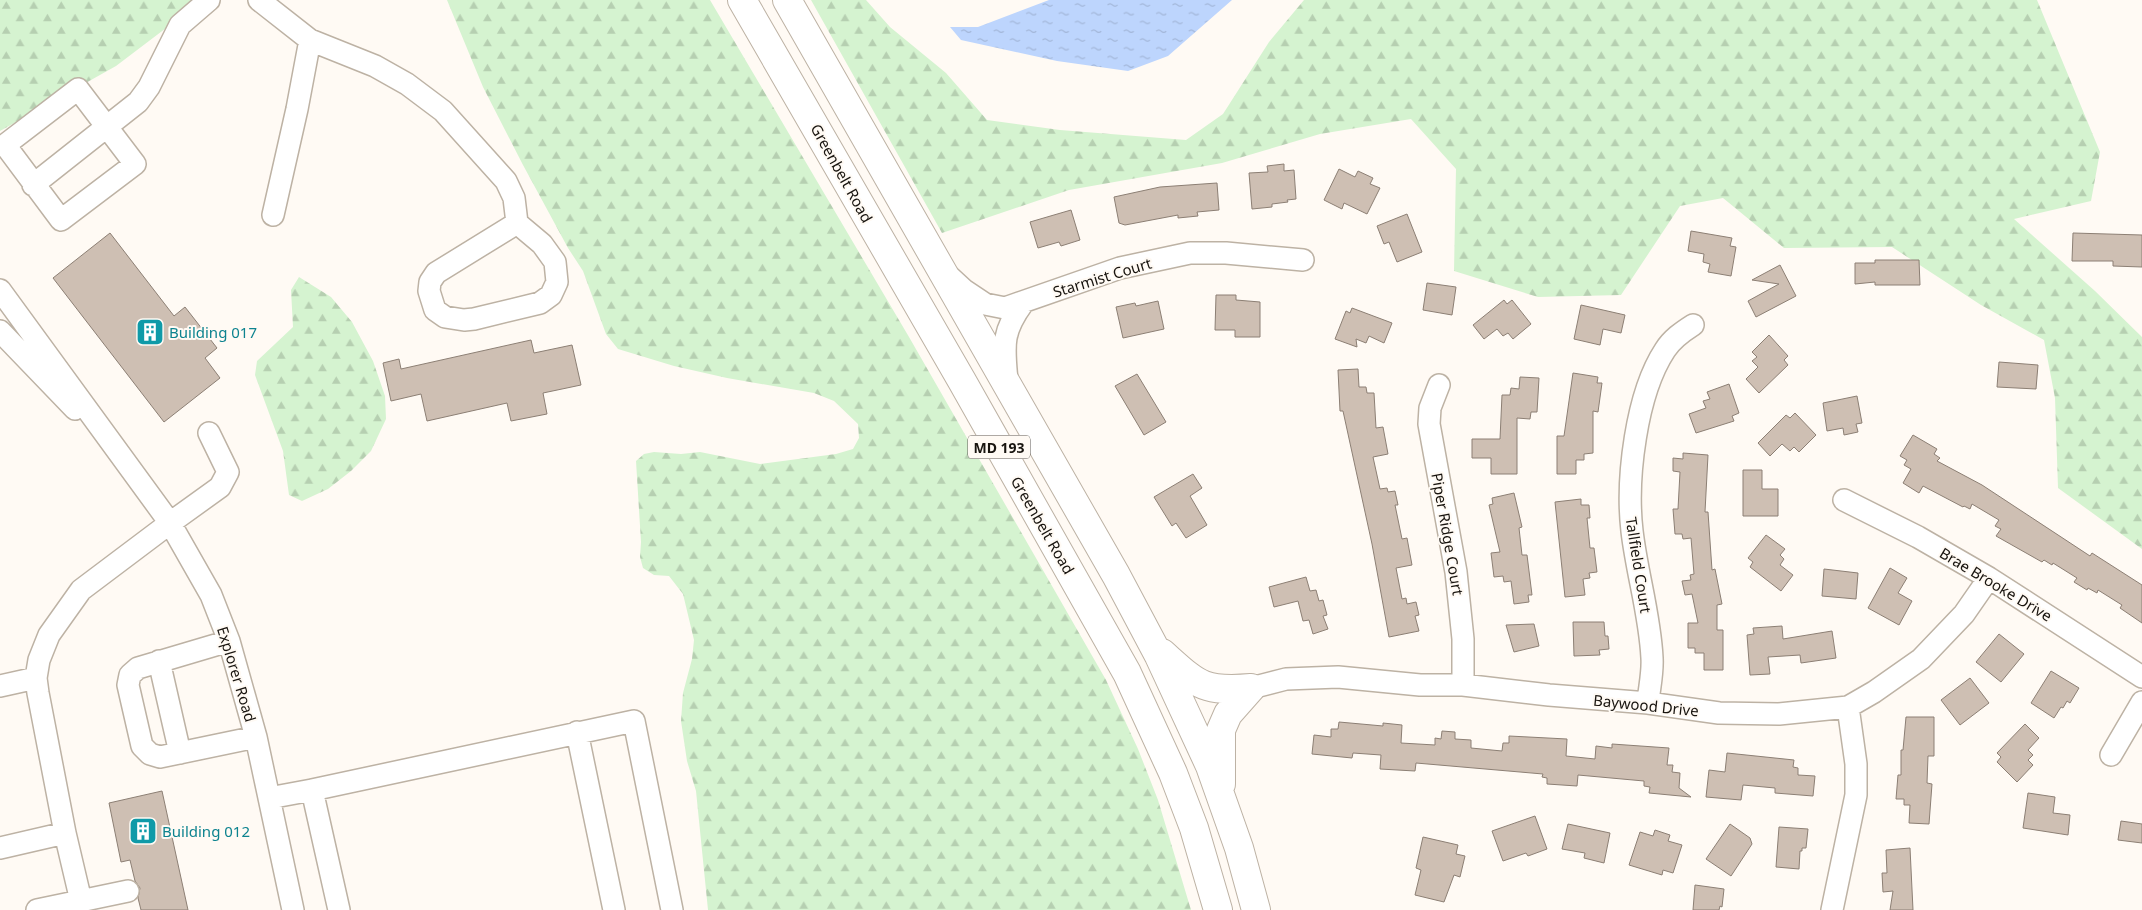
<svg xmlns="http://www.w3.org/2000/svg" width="2142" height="910" font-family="'Noto Sans',sans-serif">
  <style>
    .forest { fill: url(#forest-firs) }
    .water { fill: url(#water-ripples) }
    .building { fill: #cebfb3; stroke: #8c7f74 }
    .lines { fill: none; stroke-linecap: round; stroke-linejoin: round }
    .minor-casing { stroke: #bdb2a4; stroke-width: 24 }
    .major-casing { stroke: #bdb2a4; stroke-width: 30 }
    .minor { stroke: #fff; stroke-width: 21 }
    .major { stroke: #fff; stroke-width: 28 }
    .labels { text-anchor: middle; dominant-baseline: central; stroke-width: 4; stroke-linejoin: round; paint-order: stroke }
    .shield { fill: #fffaf4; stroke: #5d5954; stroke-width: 1 }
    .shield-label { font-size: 14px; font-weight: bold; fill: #18140f }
    .street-label { font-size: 15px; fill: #18140f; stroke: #fffaf4 }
    .culture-label { font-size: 15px; fill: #0d838f; stroke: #fffaf4; text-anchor: start }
  </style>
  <defs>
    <pattern id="forest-firs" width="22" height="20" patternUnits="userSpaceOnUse" patternTransform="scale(1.25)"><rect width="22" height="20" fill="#d5f3d0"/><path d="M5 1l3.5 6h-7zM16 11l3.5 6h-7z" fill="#b6cfb1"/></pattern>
    <pattern id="water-ripples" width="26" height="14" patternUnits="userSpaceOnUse" patternTransform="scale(1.25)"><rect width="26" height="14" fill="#bdd5fd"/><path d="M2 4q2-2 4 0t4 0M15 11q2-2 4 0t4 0" fill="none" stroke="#a2b6d8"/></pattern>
  </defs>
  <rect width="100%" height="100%" fill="#fffaf4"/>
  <path class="forest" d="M0 0H193L178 19 116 66 0 131Z
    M447 0H710L909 337 1106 680 1138 749 1158 800 1191 910H708L696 791 687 761 681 721 683 693 692 659 694 640 683 594 669 576 654 575 643 568 640 557 641 542 636 461 644 454 654 452 681 454 700 452 760 464 836 454 853 449 859 438 858 424 834 401 814 393 727 378 674 366 618 349 606 334 583 271 568 248 523 165 483 87Z
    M811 0H866L890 27 946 73 987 120 1060 130 1186 140 1223 114 1269 42 1304 0H2037L2100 152 2091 201 2014 219 2095 291 2142 337V549L2058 488 2055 398 2044 340 1981 305 1892 247 1784 248 1723 198 1680 206 1621 295 1538 297 1454 271 1456 169 1411 119 1320 134 1222 163 1069 190 942 233Z
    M299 277 331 297 352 322 373 361 385 396 386 419 371 451 351 471 328 489 302 501 289 495 283 451 255 375 257 361 293 327 291 290Z"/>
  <path class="water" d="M1049 0H1232L1168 56 1128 71 1057 61 961 40 950 27H978Z"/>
  <path class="building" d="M1284 164V171L1294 170 1296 199 1287 200 1288 202 1272 204V207L1252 209 1249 173 1268 172 1267 166Z
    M1339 169 1355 177 1358 171 1373 178 1370 184 1380 188 1367 214 1344 203 1342 209 1324 200Z
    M1217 183 1219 210 1197 212 1198 216 1178 218V215L1125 225 1119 223 1114 197 1160 187Z
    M1071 210 1080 240 1061 246 1059 242 1038 248 1030 222Z
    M1407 214 1422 252 1397 262 1389 242 1384 244 1377 226Z
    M1691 231 1732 238 1730 246 1736 247 1731 276 1708 272 1710 264 1703 262 1704 254 1688 251Z
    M110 233 174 316 185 307 217 348 205 358 220 378 164 422 53 278Z
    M2073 233 2142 235V267L2113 266V261H2072Z
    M1875 260H1919L1920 285H1875V282L1855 284V263H1875Z
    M1780 265 1796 296 1756 317 1748 301 1779 284 1752 280Z
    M1427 283 1456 287 1452 315 1423 310Z
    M1216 295H1236V300L1260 302V337H1235V330H1215Z
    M1504 300 1507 304 1512 300 1531 324 1513 339 1508 333 1503 336 1497 329 1484 339 1473 325Z
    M1158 301 1164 329 1123 338 1116 307 1135 303 1136 306Z
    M1581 305 1625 315 1621 333 1603 329 1600 345 1574 339Z
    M1352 308 1392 323 1384 343 1369 336 1366 343 1356 339 1357 347 1335 339 1346 311 1350 313Z
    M1769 335 1788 356 1784 360 1788 365 1759 393 1746 379 1758 367 1752 361 1757 357 1752 352Z
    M531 340 534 353 572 345 581 385 543 393 547 414 511 421 507 403 427 421 421 394 391 401 383 363 399 359 401 369Z
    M1999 362 2038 365 2036 389 1997 387Z
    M1358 369 1359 387H1366L1367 393H1374L1376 428 1383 427 1388 454 1373 457 1380 489 1387 488 1388 492 1395 491 1398 505H1395L1402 539 1407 538 1412 565 1396 568 1402 599 1406 598 1407 604 1416 602 1419 615 1415 616 1419 631 1389 637 1372 544 1343 411H1340L1338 370Z
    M1573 373 1598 377 1597 383H1602L1598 412 1593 411V453L1584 454V460H1576V474H1557V436H1564Z
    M1137 374 1166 422 1144 435 1115 386Z
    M1520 377 1539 378 1537 412H1531L1530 419 1517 418V474H1491V458H1472V439H1500L1502 395H1510L1511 388 1519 389Z
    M1729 384 1739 413 1732 416 1734 421 1696 433 1689 414 1706 408 1703 401 1710 399 1707 392Z
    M1857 396 1862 423 1856 424 1858 432 1844 435 1843 428 1827 431 1823 403Z
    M1795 413 1816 435 1799 452 1794 447 1790 451 1782 444 1770 456 1758 443 1786 415 1790 418Z
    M1913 435 1937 449 1934 454 1940 458 1937 461 1982 485 2090 556 2092 553 2142 585V623L2120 608 2122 605 2098 590 2097 593 2088 588 2087 590 2074 582 2077 578 2053 563 2052 565 2044 560 2042 562 1996 536 2001 529 1995 526 1999 520 1972 504 1970 509 1964 506 1963 507 1923 486 1919 493 1903 483 1911 469 1904 465 1907 460 1900 456Z
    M1683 453 1708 455 1705 512H1708L1712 570 1715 569 1722 604 1717 605V630H1723V670H1704V653H1695V648H1688V623H1698L1692 594 1685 595 1682 581 1691 580 1690 575 1694 574 1691 538 1683 539 1682 534H1675L1673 509H1678L1680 472 1673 471V458L1683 459Z
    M1743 470H1762V489H1778V516H1743Z
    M1193 474 1202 488 1190 496 1207 525 1186 538 1176 523 1172 526 1154 497Z
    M1514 493 1522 527 1519 528 1522 555H1527L1532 595H1528L1529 602 1514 604 1511 581 1504 582 1503 576 1494 577 1491 553 1500 552 1489 505 1493 504 1492 498Z
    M1581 499V505H1589L1590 518H1587L1590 548H1594L1597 572 1589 573 1590 578 1583 579 1585 595 1565 597 1555 502Z
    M1766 535 1785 549 1780 555 1784 559 1780 565 1793 575 1781 591 1750 567 1753 562 1748 558Z
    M1890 568 1907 578 1898 593 1912 601 1899 625 1868 608Z
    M1824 569 1858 573 1856 599 1822 596Z
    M1306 577 1310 591 1316 590 1319 601 1323 600 1327 615 1323 616 1328 629 1313 634 1309 620 1303 621 1298 601 1274 607 1269 587Z
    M1573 622H1604L1605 636H1608L1609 649 1599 650 1600 655 1574 656Z
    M1534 624 1539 646 1514 652 1506 625Z
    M1782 626 1783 639 1832 631 1836 658 1801 663 1800 655 1768 657 1770 674 1750 675 1747 635 1754 634 1753 628Z
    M1999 634 2024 654 2001 682 1976 662Z
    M2051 671 2079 688 2070 703 2067 701 2063 708 2061 707 2054 718 2031 703Z
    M1970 678 1989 703 1960 725 1941 700Z
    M1906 717H1934V756H1928L1927 783 1932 784 1929 824 1909 823 1910 805H1904V799H1896L1898 775H1901V750H1903Z
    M1339 722 1383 726V723L1402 725 1401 743 1435 745V738L1441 739 1442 731 1455 732V739L1471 740V748L1502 751 1503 743H1509V736L1567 739 1566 756 1595 759 1596 746 1612 748V744L1669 748 1667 765H1673L1672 772 1680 773 1679 788 1691 797 1649 793 1650 787 1644 786V781L1578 775 1577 786 1547 784V778L1542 777 1543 774 1416 763 1415 771 1380 769 1381 755 1353 753 1352 758 1312 754 1314 735 1331 737V729H1338Z
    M2025 724 2039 738 2028 750 2033 755 2028 760 2033 765 2017 782 1997 762 2001 757 1997 753Z
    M1727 753 1794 760 1793 767 1798 768V775L1815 776 1813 796 1775 793V788L1743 785 1741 800 1706 797 1709 770 1725 772Z
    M162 791 188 910H141L138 898 140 888 135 881 130 860 121 862 109 803Z
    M2028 793 2055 797 2053 813 2070 815 2068 835 2023 828Z
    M1535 816 1547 849 1528 856 1526 853 1503 861 1492 831Z
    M2121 821 2142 824V843L2118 840Z
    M1568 824 1610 833 1604 863 1584 858 1585 853 1562 849Z
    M1730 824 1750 838 1752 844 1731 876 1706 859Z
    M1779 827 1808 829 1806 848H1802V851H1800L1799 869 1776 867Z
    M1655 830 1670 835 1668 841 1682 845 1673 873 1663 870 1662 875 1629 865 1640 832 1653 836Z
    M1423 837 1458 845 1456 854 1465 856 1460 877 1454 875 1444 902 1415 895 1421 870 1416 868Z
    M1910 848 1913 910H1890L1893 891 1883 892 1882 873H1887L1886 850Z
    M1695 885 1724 889 1722 907 1720 906 1719 910H1693Z"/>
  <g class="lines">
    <defs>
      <path id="minor" d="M259 0 310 40 375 66 407 84 443 111 506 181 514 198 517 223 542 244 555 262 557 282 551 295 540 303 474 319 464 320 445 317 435 310 429 291 430 282 436 273 517 223
        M78 89 135 164 61 220 5 145Z
        M33 185 138 102 149 87 180 25 209 0
        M273 215 297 109 310 40
        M951 278 964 290 985 304 1005 308 1120 268 1190 253H1226L1303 260
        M0 290 170 523 211 595 229 641 256 737 293 910
        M0 331 75 409
        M1007 381C1004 346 1001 333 1023 303
        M1439 385 1430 408 1429 424 1456 572 1463 639V685
        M1844 500 1918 537 1989 578 2142 677
        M229 641 138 668 130 675 128 685 142 746 150 754 160 757 256 737
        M159 661 180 753
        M0 686 36 678
        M1251 688 1286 679 1338 677 1420 685H1463L1549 695 1648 703 1719 713 1779 714 1848 707 1874 692 1921 659 1964 614 1989 578
        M1648 703C1649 689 1653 673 1652 658 1650 615 1637 574 1632 531 1626 479 1636 394 1665 350 1672 339 1682 332 1693 325
        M577 732 614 910
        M2111 755 2142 702
        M269 798 312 790
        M0 848 65 833
        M81 901 65 833 38 693 36 678 39 660 49 635 81 590 170 523 220 487 228 472 209 433
        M37 910 128 891
        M339 910 312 790 634 721 672 910
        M1832 910 1856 795V764L1848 707"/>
      <path id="major" d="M742 0 962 381 1127 673 1173 773 1194 828 1218 910
        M787 0 1116 575 1159 656 1210 766 1239 848 1256 910
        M1162 653C1198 685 1202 692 1251 688
        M1221 784V730L1228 714 1251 688"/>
    </defs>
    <use href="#minor" class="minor-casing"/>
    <use href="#major" class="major-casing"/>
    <use href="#minor" class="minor"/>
    <use href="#major" class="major"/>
  </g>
  <defs>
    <symbol id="building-square" viewBox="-11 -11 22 22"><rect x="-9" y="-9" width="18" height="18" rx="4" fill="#0f9aa8" stroke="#fffaf4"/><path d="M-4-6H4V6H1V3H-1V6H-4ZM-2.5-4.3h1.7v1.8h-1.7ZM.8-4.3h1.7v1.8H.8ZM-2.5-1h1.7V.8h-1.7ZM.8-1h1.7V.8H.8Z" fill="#fff"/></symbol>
  </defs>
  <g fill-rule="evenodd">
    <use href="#building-square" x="134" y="316" width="32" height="32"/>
    <use href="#building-square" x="127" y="815" width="32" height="32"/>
  </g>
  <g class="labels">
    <rect class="shield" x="968" y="435.5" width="62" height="23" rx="4"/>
    <g class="shield-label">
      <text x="999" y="447">MD 193</text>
    </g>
    <g class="street-label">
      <text transform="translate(842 173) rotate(61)">Greenbelt Road</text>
      <text transform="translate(1102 277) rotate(-17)">Starmist Court</text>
      <text transform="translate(1043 525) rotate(60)">Greenbelt Road</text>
      <text transform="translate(1448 534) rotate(80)">Piper Ridge Court</text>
      <text transform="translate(1639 565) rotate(81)">Tallfield Court</text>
      <text transform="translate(1996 584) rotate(31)">Brae Brooke Drive</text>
      <text transform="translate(237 674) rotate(73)">Explorer Road</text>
      <text transform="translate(1646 705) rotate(6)">Baywood Drive</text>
    </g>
    <g class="culture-label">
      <text x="169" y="332">Building 017</text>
      <text x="162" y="831">Building 012</text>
    </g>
  </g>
</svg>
